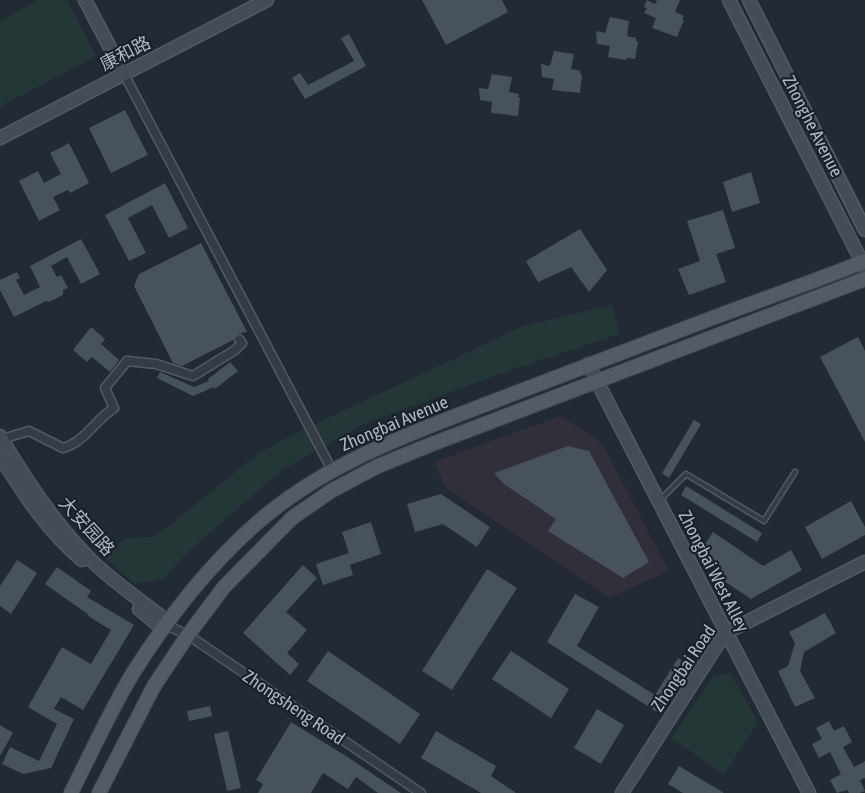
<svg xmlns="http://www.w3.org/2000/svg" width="865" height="793" font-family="'Asap Condensed','Noto Sans SC',sans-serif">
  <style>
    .medical { fill: #302f3a }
    .green { fill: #243737 }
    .building { fill: #48525f }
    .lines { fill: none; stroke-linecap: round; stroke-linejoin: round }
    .lane-casing { stroke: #525a63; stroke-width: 7 }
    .street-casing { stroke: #525a63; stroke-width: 11 }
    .secondary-casing { stroke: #525a63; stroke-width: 15 }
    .primary-casing { stroke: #3e454f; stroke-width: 16 }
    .lane { stroke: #353c46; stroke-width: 4 }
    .street { stroke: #353c46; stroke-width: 8 }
    .secondary { stroke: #434c58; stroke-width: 12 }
    .primary { stroke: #535b66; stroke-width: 14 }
    .labels { text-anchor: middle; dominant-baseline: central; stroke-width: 4.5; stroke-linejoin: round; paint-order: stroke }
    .street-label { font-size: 18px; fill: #afb7c2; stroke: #1a212a }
  </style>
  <rect width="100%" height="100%" fill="#212a35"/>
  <path class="medical" d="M560 416 596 438 604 447 669 571 609 598 446 488 434 462Z"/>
  <path class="green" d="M39 0H67L96 56 0 107V21Z
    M612 305 620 334 511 370 361 425 281 471 188 552 164 579 135 584 106 559 126 538 151 537 160 533 259 453 294 434 523 326Z
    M731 673 758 723 724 774 671 738 713 676Z"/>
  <path class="building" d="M422 0H502L508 12 446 45Z
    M647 0 655 4 657 0H680L675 12 684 16 682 19 684 20 677 37 652 28 656 18 644 13 647 8 644 7Z
    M610 17 629 21 627 36 636 38V41L638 42 635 59 627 58 626 60 608 57 610 46 597 44 596 31 605 33Z
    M349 34 366 66 305 99 292 78 300 73 308 85 354 61 341 38Z
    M554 51 574 54 571 69 581 71 580 74 582 75 580 93 552 90 554 79 542 77 541 64 550 66Z
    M492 74 512 77 509 92 519 94 518 97 520 98 518 116 491 113 492 102 480 100 479 88 488 89Z
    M125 110 148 155 111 173 89 128Z
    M69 143 89 183 70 193 68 190 53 197 60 210 39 221 19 181 38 171 44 183 61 174 50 153Z
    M751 172 760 203 732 212 723 182Z
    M165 183 188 228 169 238 152 205 128 218 146 253 129 261 105 215Z
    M723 210 735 248 716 254 726 282 689 295 678 269 700 261 687 221Z
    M580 229 607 270 589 292 571 267 538 282 526 261Z
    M81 239 100 274 81 284 67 257 51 266 57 277 61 275 68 288 63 290V295L49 302 46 301 14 317 0 290V280L17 272 20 278 16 280 24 295 40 287 30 266Z
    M201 243 247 332 236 334 233 340 182 366 173 363 134 286 139 274Z
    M91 327 105 339 101 344 119 360 110 372 92 357 87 362 73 350Z
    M858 337 865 351V442L820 357Z
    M230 362 238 371 215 389 214 387 193 396 157 378 160 372 194 387 209 381 208 379Z
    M694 420 701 424 669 478 662 473Z
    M568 446 589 451 649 562 623 578 548 531 556 519 504 484 494 473Z
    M686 486 762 533 757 542 681 495Z
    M441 494 490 527 477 547 443 524 415 532 407 504Z
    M851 501 865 527V535L822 559 805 527Z
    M371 522 381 554 350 565 353 575 323 585 316 564 349 553 342 532Z
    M713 532 763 566 791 550 802 570 751 599 718 577 704 546Z
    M17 560 37 573 11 614 0 606V586Z
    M303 565 317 578 286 612 307 630 287 653 299 664 290 675 243 633Z
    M57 567 91 591 87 597 134 625 83 710 61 697 54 709 74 719 51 768 23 774 2 764 10 747 39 761 57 724 28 707 62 647 91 664 111 630 88 616 89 615 45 584Z
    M487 569 517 588 452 690 422 671Z
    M575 594 599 607 577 646 655 695 678 658 688 664 657 712 547 642Z
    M825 613 836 633 804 652 800 671 815 698 795 707 778 671 788 666 795 643 789 632Z
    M328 651 420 714 400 744 307 681Z
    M511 651 569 689 551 718 492 679Z
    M210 706 212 716 189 721 187 711Z
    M597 709 624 725 601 764 574 748Z
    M829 721 834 731 844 726 852 742 843 747 854 767 865 761V778L860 780 865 791 860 793H849L847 790 837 793 830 780 841 774 830 752 819 758 812 744 822 739 816 728Z
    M291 722 346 756 401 793H378L356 777 348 789 323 773 311 793H258L263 784 256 780Z
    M0 725 13 733 0 756Z
    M228 731 241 788 227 791 214 734Z
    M436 731 496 766 491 776 516 793H481L421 758Z
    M679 766 724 793H683L668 784Z"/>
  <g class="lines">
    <defs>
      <path id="lane" d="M661 499 686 474 764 521 795 472"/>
      <path id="street" d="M124 74 332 470
        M2 439 29 431 63 448C85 442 95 420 114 408L105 388 127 361 156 364 193 376 235 350 242 343 239 339
        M166 625 188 635 421 793"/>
      <path id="secondary" d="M85 0 124 74
        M729 0 865 268
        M749 0 865 230
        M0 138 267 0
        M588 364 809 793
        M0 436C26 481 55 525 93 562 116 584 143 602 168 622
        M0 456C23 493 48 532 82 560
        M139 609 163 629
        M622 793 725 633 865 562"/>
      <path id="primary" d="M71 793C91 753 110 711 133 673 167 619 208 566 257 523 329 460 417 431 505 397 575 370 645 343 715 317 765 298 816 281 865 261
        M99 793 154 686 188 635 224 587 292 518 331 491 376 467 427 446 865 279"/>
    </defs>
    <use href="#lane" class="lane-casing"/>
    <use href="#street" class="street-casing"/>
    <use href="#secondary" class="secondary-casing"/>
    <use href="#primary" class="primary-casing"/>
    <use href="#lane" class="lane"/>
    <use href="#street" class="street"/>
    <use href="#secondary" class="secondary"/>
    <use href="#primary" class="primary"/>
  </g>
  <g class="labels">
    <g class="street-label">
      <text transform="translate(125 53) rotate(-27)">康和路</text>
      <text transform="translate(813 126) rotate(63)">Zhonghe Avenue</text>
      <text transform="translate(394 423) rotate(-23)">Zhongbai Avenue</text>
      <text transform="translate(87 526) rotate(48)">大安园路</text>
      <text transform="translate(714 571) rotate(63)">Zhongbai West Alley</text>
      <text transform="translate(683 668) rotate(-56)">Zhongbai Road</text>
      <text transform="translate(294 707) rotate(34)">Zhongsheng Road</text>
    </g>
  </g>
</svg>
